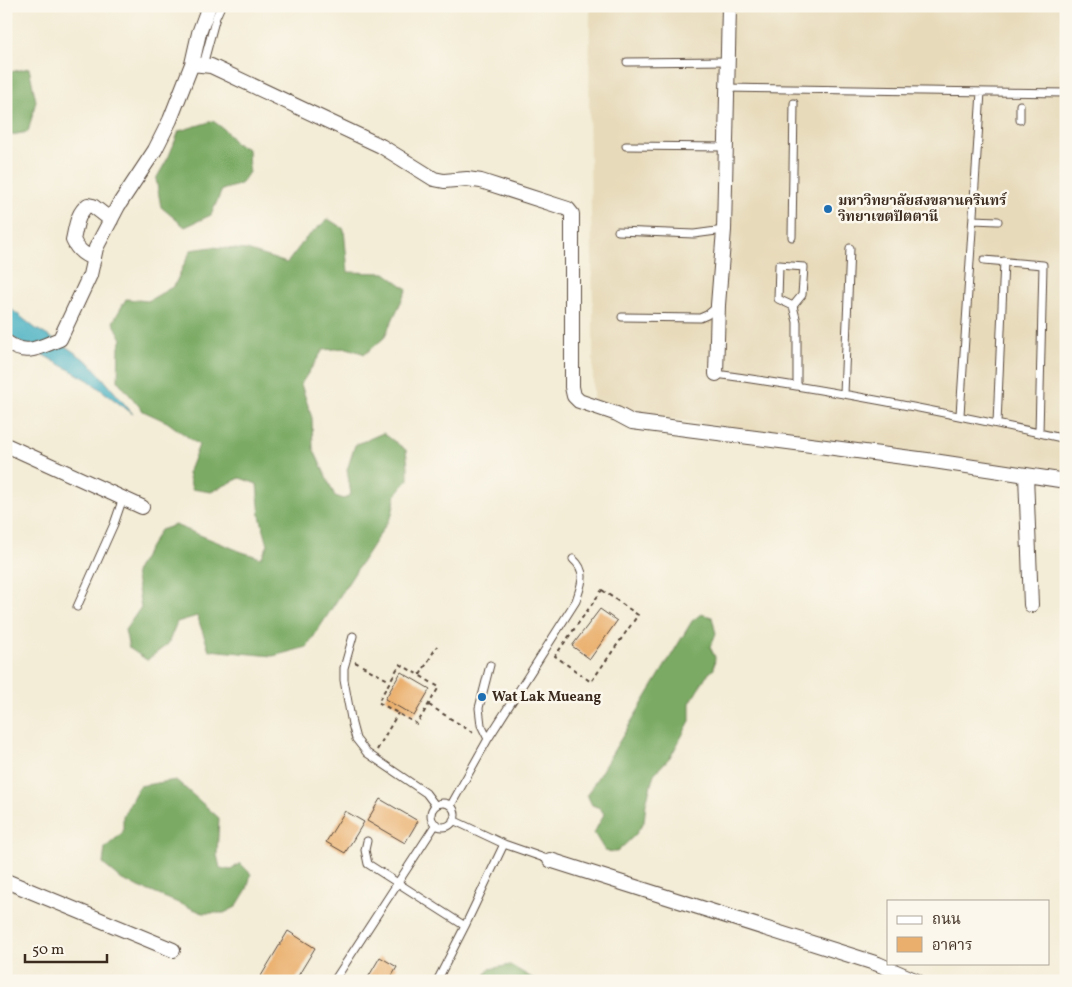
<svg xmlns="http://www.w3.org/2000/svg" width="1072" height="987" font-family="Vollkorn,'Noto Serif Thai',serif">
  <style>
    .built { fill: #e7daba }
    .forest { fill: #7aaa64; stroke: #5a6a41 }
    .water { fill: #43afc1; stroke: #3f6c70 }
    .building { fill: #eaaf6c }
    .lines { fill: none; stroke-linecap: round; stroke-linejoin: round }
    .lane-casing { stroke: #57473a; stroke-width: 9 }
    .street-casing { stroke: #57473a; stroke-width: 16 }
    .path { stroke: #57473a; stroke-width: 2; stroke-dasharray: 4 4; stroke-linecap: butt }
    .lane { stroke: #fff; stroke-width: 7 }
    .street { stroke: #fff; stroke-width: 14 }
    .poi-dot { fill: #1f6fb2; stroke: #fbf7ec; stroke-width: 2 }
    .labels { text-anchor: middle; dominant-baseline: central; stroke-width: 5; stroke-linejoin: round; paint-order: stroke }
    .poi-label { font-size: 14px; font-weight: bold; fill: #3b2a1e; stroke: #fbf7ec; text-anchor: start }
  </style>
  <rect width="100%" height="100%" fill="#fbf7ec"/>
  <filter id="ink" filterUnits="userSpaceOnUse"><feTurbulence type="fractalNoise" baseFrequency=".02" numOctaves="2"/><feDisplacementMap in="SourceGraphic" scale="10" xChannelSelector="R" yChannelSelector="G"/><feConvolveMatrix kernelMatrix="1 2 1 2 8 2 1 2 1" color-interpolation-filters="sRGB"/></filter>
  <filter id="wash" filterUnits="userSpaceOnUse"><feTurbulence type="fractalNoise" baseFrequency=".0096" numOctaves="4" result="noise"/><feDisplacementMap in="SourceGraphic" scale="20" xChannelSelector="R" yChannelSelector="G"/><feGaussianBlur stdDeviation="1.12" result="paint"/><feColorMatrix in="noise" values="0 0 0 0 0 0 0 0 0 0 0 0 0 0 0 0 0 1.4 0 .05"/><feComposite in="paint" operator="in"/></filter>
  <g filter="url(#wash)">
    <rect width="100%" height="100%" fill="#f3ecd6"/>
    <path class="built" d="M590 6H1066V477L630 413 593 400V307L589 111Z"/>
    <path class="forest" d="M29 68 36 101 28 132 6 136V73Z
      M213 121 224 129 235 143 248 149 249 172 241 184 222 190 211 215 185 227 161 207 156 179 169 156 179 131Z
      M328 219 344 229 348 272 385 273 407 289 384 338 365 354 347 348 323 350 301 384 312 418 313 448 335 496 344 499 351 494 347 470 355 445 383 433 406 450 408 466V480L396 494 392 515 307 647 273 656 209 650 197 616 177 622 168 644 147 660 129 648 125 630 141 607 135 572 160 530 175 525 242 552 261 558 268 545 260 516 257 484 240 478 211 492 192 489 188 473 199 445 167 422 143 411 118 381 119 347 122 339 113 322 126 299 148 301 174 286 191 250 212 247 247 250 287 263 306 238Z
      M701 614 712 617 716 634 710 647 715 657 714 669 706 676 690 703V721L671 756 654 774 646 803 644 822 636 834 617 852 605 851 594 833 604 814 600 808 592 805 587 795 692 621Z
      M176 780 219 818 217 855 220 868 231 870 240 863 251 874 247 889 236 907 224 913H203L122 880 103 864 105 848 123 832V816L139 786Z
      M510 965 537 981H482L489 969Z"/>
    <path class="water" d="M6 305 35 328 68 348 90 363 133 414 88 380 16 340 6 332Z"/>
    <g id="blocks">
      <path class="building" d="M600 609 617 621 590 659 572 646Z
        M401 672 430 689 414 716 385 699Z
        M380 799 418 821 405 843 367 821Z
        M345 811 364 822 345 853 326 842Z
        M288 931 315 948 295 981H258Z
        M380 957 397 967 389 981H366Z"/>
    </g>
  </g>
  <g filter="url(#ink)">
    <use href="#blocks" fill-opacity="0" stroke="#57473a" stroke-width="1"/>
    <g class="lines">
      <defs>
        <path id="lane" d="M627 62 728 61
          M203 65 216 17 221 6
          M727 88 1066 93
          M1020 120V105
          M626 146 725 147
          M973 220 998 221
          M618 231 694 234 724 230
          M792 237 794 103
          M984 260 1043 265 1039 433
          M793 306 802 295 804 267 779 265 778 299 793 306 797 322V385
          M622 317 700 318 707 315 718 306
          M716 374C834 390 950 413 1066 439
          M844 394 850 248
          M960 415 981 92
          M997 423 1004 261
          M77 607 114 524 123 498
          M353 636 344 668V680L352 724 356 739 367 753 426 793 435 805
          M488 739 481 725 479 708 490 665
          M431 815a12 12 0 1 1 24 0a12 12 0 1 1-24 0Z
          M451 805 488 739 576 601C581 585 588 572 573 559
          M453 820 504 844 550 860
          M367 841 365 850 368 864 465 926
          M334 981 436 824
          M437 981 465 926 504 844"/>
        <path id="street" d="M192 64 199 33 209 6
          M94 259C84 254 78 251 73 240 76 227 77 213 88 205L93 206 111 220
          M6 342C27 357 39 347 60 339L90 275 96 248 118 206 155 150 170 120 192 64 211 66 381 146 434 179 444 181 467 179 481 181 568 209 572 214V387L574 396 579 401 617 414 632 422 927 460 1066 481
          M716 374 718 305 724 230 729 6
          M6 445 142 507
          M1026 475 1031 605
          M550 860 878 964 917 981
          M6 881 173 950"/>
      </defs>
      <use href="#lane" class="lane-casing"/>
      <use href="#street" class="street-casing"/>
      <path class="path" d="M602 590 638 615 591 682 555 656Z
        M355 662 390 681
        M400 664 439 687 417 724 378 702Z
        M420 675 437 646
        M429 705 475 734
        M377 750 398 713"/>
      <use href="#lane" class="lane"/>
      <use href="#street" class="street"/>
    </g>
  </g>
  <g class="poi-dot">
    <circle cx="828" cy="209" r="5"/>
    <circle cx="482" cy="697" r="5"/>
  </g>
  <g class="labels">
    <g class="poi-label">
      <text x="838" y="201">มหาวิทยาลัยสงขลานครินทร์<tspan x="838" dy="16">วิทยาเขตปัตตานี</tspan></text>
      <text x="492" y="697">Wat Lak Mueang</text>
    </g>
  </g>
  <rect width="1072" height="987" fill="none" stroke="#fbf7ec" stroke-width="25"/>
  <rect x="887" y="900" width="162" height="65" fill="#fbf7ec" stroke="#aea59a"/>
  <rect x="897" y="916" width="25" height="8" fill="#ffffff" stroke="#aea59a"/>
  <text x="932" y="924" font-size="15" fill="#3b2a1e">ถนน</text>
  <rect x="897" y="937" width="25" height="15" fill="#eaaf6c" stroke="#aea59a"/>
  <text x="932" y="950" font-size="15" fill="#3b2a1e">อาคาร</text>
  <path d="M25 954v8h82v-8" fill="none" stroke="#3b2a1e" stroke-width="2.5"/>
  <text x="32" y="954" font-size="15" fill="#3b2a1e" stroke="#fbf7ec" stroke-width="4" paint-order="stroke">50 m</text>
</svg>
